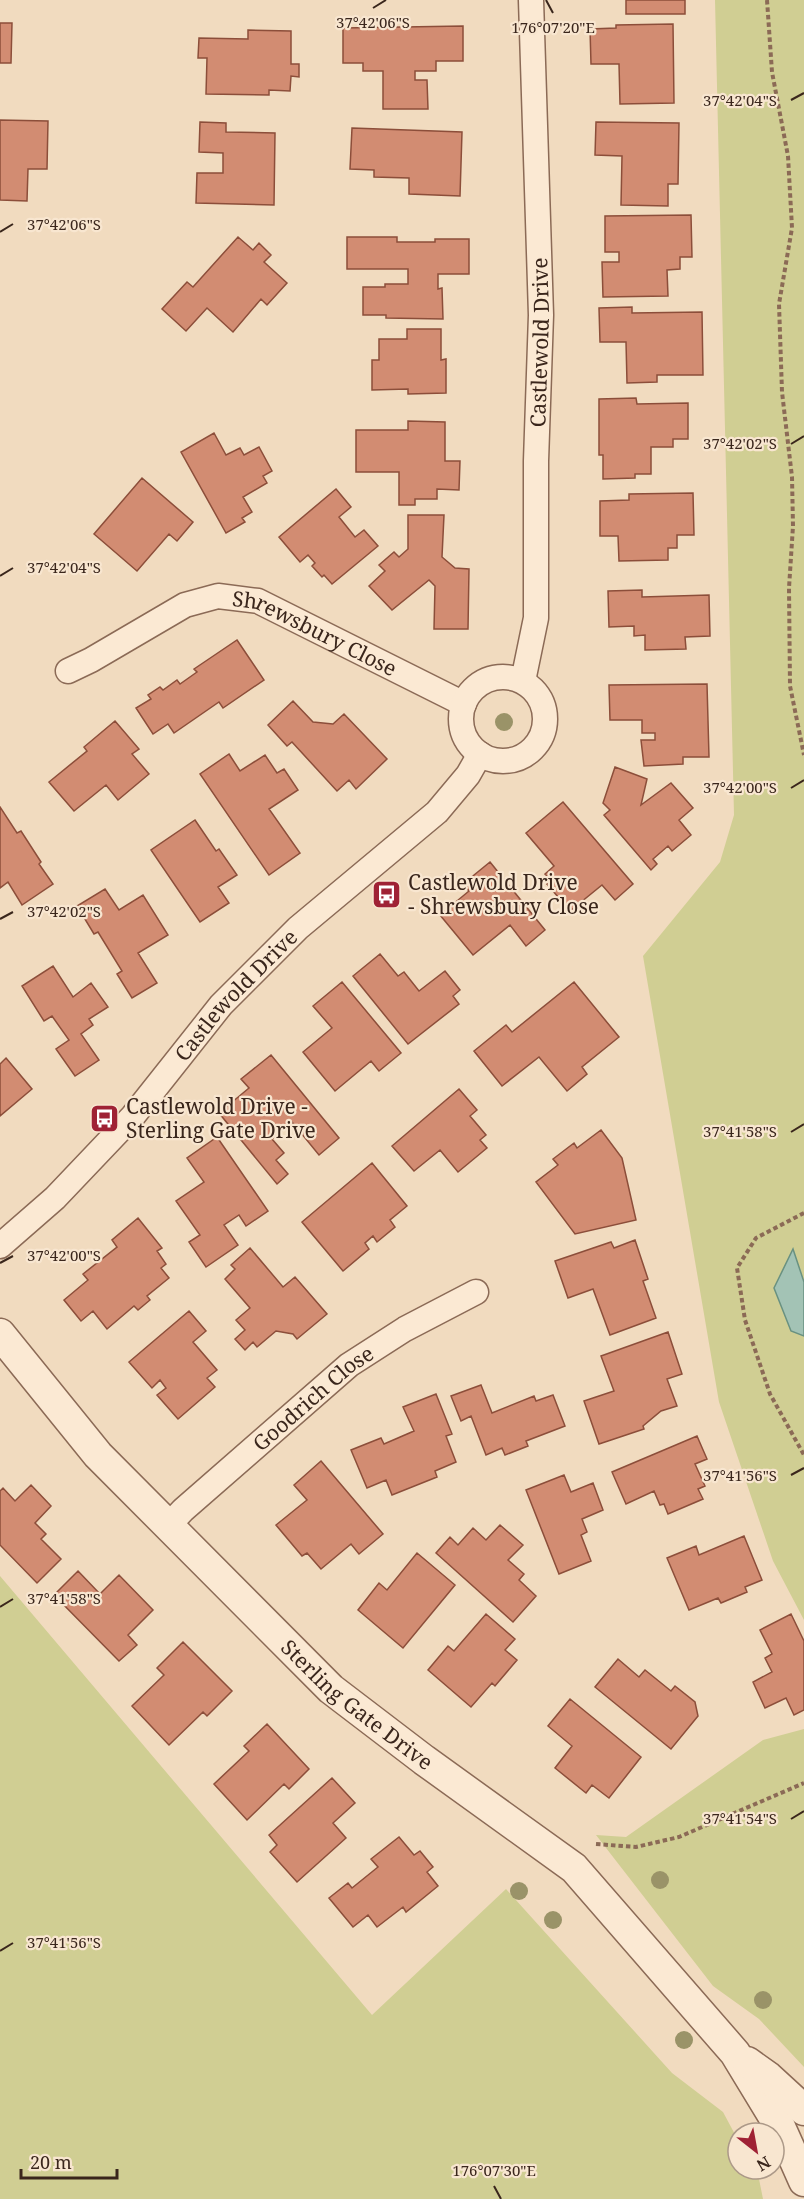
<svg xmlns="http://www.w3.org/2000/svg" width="804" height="2199" font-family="'Noto Serif',serif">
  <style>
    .green { fill: #d0ce93 }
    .water { fill: #a3c3b5; stroke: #699181; stroke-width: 1.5 }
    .building { fill: #d28c72; stroke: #8c4e3a; stroke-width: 1.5 }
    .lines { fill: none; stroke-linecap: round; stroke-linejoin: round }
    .minor-casing { stroke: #8b6a56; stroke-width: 27 }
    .tertiary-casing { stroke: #8b6a56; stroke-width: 33 }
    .path { stroke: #8b6a56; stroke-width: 4; stroke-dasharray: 4.5 3; stroke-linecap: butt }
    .minor { stroke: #fbe9d3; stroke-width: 24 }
    .tertiary { stroke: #fbe9d3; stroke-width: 30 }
    .tree { fill: #9a9368 }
    .ticks { fill: none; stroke: #3a261c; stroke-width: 2 }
    .labels { text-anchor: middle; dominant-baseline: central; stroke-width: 4.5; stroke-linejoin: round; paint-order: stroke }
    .street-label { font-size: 21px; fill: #3a261c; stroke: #f8e6d0 }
    .poi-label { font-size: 21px; fill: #3a261c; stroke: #f8e6d0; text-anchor: start }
    .ticks-label { font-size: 15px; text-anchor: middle; fill: #3a261c; stroke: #f8e6d0; stroke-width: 4.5; stroke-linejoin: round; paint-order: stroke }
  </style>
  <rect width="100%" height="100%" fill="#f1dbbf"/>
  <path class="green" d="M715 0H804V1620L773 1561 719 1402 643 956 720 862 734 815Z
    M0 1576 372 2015 506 1889 672 2073 723 2112 738 2140V2169H754L759 2179 763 2199H0Z
    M804 1729V2067L759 2019 713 1986 596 1835 626 1837 763 1740Z"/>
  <path class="water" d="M793 1249 804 1282V1336L791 1331 774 1288Z"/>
  <path class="building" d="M626 0H685V14H626Z
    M0 23H12L11 63H0Z
    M673 24 674 103 620 104 619 64H591L590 29 616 28V25Z
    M463 26V61H436V71H415V80H427L428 109H383V71H363V63H343V28Z
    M248 30 291 31V64H299V77L291 76 290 91 269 90V95L206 94 207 58H198L199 38 248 39Z
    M0 120 48 121 47 169H28L27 201 0 200Z
    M200 122 226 123V132L275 133 274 205 196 203 197 173H223V153L199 152Z
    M596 122 679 123 678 184H668V206L621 205 622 156 595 155Z
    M352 128 462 132 460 196 409 194V178L374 177V170L350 169Z
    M691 215 692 257H680V269L667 270 668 296 603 297 602 262H619V252H605V216Z
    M238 237 253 250 259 243 271 255 264 262 287 283 267 305 261 299 233 332 207 308 186 331 162 309 187 282 193 287Z
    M347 237H397V242H435V239H469V274H438V289L442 288 443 319 386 318V315H363V287H385V284H408V269H347Z
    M632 307V313L702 312 703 375H657V382L627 383 626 342H600L599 308Z
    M407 329H441V360L446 359V393L408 394V389L372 390V360H379V339H407Z
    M636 398 637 404 688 403V439H673V447H651V474H635V478L603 479V455H599V399Z
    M408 421 445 422V461H460L459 490 437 489V499H415V505H399V472H356V430H408Z
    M214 433 226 455 240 448 244 455 259 447 272 471 263 476 267 483 243 497 252 512 242 518 245 522 226 533 181 452Z
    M142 478 193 522 177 541 169 534 137 571 94 534Z
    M336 489 351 507 339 517 355 537 364 530 378 546 332 584 324 575 322 577 312 566 315 563 308 555 300 562 279 537Z
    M693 493 694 535H677V548H668V560L619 561 618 536H600V501L629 500V494Z
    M408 515H444L442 557 455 568 469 569 468 629H434L435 586 429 580 392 610 369 586 385 571 379 565 394 552 399 557 408 549Z
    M642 590V597L709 595 710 636 685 637 686 649 645 650V635L634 636V626L609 627 608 591Z
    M237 640 264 680 223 708 219 702 174 733 168 724 153 734 136 708 151 699 148 695 160 687 163 690 177 680 180 684 197 672 194 669Z
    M707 684 709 757H683V764L644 766 641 740H655V733H642V720H610L609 685Z
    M293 701 313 722 333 724 344 714 387 759 356 789 349 780 337 791 292 742 287 746 268 725Z
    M115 721 139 749 132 754 149 774 118 800 106 785 74 811 49 782 87 751 84 747Z
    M229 754 240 771 265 755 277 773 284 769 298 790 269 809 300 853 269 875 200 774Z
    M615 767 647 779 641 805 671 783 693 808 679 820 691 835 672 851 668 846 653 859 657 864 651 870 604 815 610 810 603 803Z
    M563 802 633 884 615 900 602 885 570 911 547 884 551 881 545 874 554 866 526 833Z
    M0 807 17 833 21 831 41 862 39 864 53 884 22 905 8 882 0 888Z
    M195 820 216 851 219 849 237 875 218 887 229 903 200 922 151 850Z
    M490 862 545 930 526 946 510 925 473 955 440 915 469 891 463 884Z
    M105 889 119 910 143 895 168 935 138 953 157 983 132 998 117 974 122 971 98 932 94 934 77 906Z
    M380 954 398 976 404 972 419 991 445 971 460 990 453 996 459 1004 408 1044 353 976Z
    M53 966 73 997 91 983 108 1007 89 1019 93 1025 81 1034 99 1060 75 1076 56 1049 69 1040 52 1016 44 1021 22 986Z
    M342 982 401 1053 379 1071 371 1061 335 1091 303 1052 332 1028 313 1006Z
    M574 982 619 1037 582 1067 587 1074 567 1091 539 1057 502 1086 474 1051 506 1025 512 1032Z
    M271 1055 339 1138 319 1155 292 1122 272 1139 284 1153 276 1160 288 1174 277 1184 219 1113 249 1088 241 1079Z
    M6 1058 32 1089 0 1116V1064Z
    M459 1089 477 1110 470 1116 486 1135 480 1140 487 1148 458 1172 440 1150 414 1171 392 1146Z
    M601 1130 622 1158 636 1220 575 1234 536 1182 558 1165 553 1159 574 1143 577 1148Z
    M217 1137 268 1211 246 1226 239 1215 224 1225 238 1245 206 1267 189 1242 200 1235 176 1201 204 1182 187 1158Z
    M372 1163 407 1206 390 1220 395 1227 377 1242 373 1236 365 1243 369 1249 343 1271 302 1222Z
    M138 1218 162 1248 157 1251 166 1264 161 1268 169 1278 147 1296 150 1300 138 1310 134 1306 107 1329 93 1311 81 1321 64 1300 88 1280 83 1274 117 1247 112 1240Z
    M635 1240 648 1279 643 1281 656 1318 610 1335 593 1289 568 1298 555 1261 611 1242 614 1248Z
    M250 1248 283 1287 295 1277 327 1314 297 1339 293 1334 276 1331 257 1347 253 1342 245 1350 235 1339 245 1330 236 1320 250 1308 225 1279 235 1269 231 1265Z
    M189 1311 206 1331 193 1342 217 1370 207 1378 215 1387 178 1419 157 1395 166 1388 160 1380 152 1388 129 1362Z
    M668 1332 682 1374 667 1379 677 1406 661 1411 643 1426 644 1429 599 1444 584 1401 614 1391 601 1356Z
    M481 1385 492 1413 534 1396 536 1401 553 1395 565 1426 526 1441 528 1446 505 1455 502 1448 486 1455 471 1416 461 1421 451 1396Z
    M436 1394 452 1434 446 1436 456 1462 435 1471 437 1477 392 1495 386 1480 367 1488 351 1450 381 1438 384 1444 414 1431 403 1407Z
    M697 1436 707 1459 695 1464 705 1486 698 1489 703 1499 668 1514 664 1504 660 1505 654 1491 626 1504 612 1472Z
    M321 1461 383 1534 359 1554 351 1544 321 1569 307 1553 302 1556 276 1525 307 1500 294 1485Z
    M564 1475 571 1492 593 1483 603 1510 582 1519 587 1532 581 1535 591 1561 559 1574 526 1490Z
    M31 1485 51 1506 35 1523 46 1534 41 1539 61 1559 37 1583 0 1545V1491L3 1488 15 1501Z
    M500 1525 523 1545 508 1560 524 1574 519 1580 536 1596 513 1622 436 1553 450 1537 458 1545 473 1528 486 1540Z
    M744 1536 762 1580 745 1587 747 1592 721 1603 718 1598 689 1610 667 1558 696 1546 699 1555Z
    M417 1553 455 1585 403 1648 358 1610 379 1583 387 1590Z
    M78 1571 100 1594 119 1575 153 1610 128 1635 137 1645 119 1661 54 1595Z
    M486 1614 515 1639 505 1650 517 1660 495 1686 492 1683 471 1707 428 1670 448 1646 454 1651Z
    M791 1614 804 1641V1710L794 1715 786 1698 765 1708 753 1682 772 1672 765 1658 772 1654 760 1630Z
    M183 1642 232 1691 207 1716 203 1712 169 1745 132 1706 164 1675 157 1668Z
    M618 1659 639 1677 645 1670 671 1691 675 1686 695 1702 698 1716 671 1749 595 1687Z
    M570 1699 641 1757 609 1798 592 1785 586 1793 555 1768 572 1746 548 1726Z
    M267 1724 309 1769 289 1789 284 1784 247 1820 214 1784 249 1751 244 1746Z
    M332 1778 355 1803 333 1823 346 1838 297 1882 270 1852 277 1845 269 1835Z
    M399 1837 414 1855 420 1851 433 1867 427 1872 438 1886 406 1912 403 1907 377 1927 368 1915 353 1927 329 1898 348 1883 352 1888 378 1867 371 1859Z"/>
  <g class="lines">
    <defs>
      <g id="minor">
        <path id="s1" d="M68 671 91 660 185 605 218 596 258 601 464 704"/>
        <circle cx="503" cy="719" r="42"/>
        <path id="s2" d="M523 681 536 618V461L541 315 531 0"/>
        <path id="s3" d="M0 1246 55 1198 133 1116 221 1005 298 928 437 812 468 775 480 754"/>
        <path id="s4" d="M167 1527 183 1510 349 1365 405 1329 476 1292"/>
      </g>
      <g id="tertiary">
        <path id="s5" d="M0 1334 98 1455 331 1689 424 1760 574 1868 735 2053 780 2127 804 2181"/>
        <path d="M747 2062 768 2077 804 2110"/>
      </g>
    </defs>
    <use href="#minor" class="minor-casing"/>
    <use href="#tertiary" class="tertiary-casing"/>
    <path class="path" d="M767 0 772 72 788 156 792 228 779 304 782 392 792 477 793 526 789 588 790 686 804 755
      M804 1213 756 1238 737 1268 745 1320 770 1394 804 1455
      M596 1844 636 1847 679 1837 804 1783"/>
    <use href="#minor" class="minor"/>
    <use href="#tertiary" class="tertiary"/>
  </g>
  <g class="tree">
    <circle cx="504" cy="722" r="9"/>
    <circle cx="660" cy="1880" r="9"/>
    <circle cx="519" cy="1891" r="9"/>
    <circle cx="553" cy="1920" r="9"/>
    <circle cx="763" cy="2000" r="9"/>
    <circle cx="684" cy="2040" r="9"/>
  </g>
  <path class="ticks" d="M546 0 553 13M373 8 386 0M791 100 804 93M0 232 13 224M791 444 804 436M0 576 13 568M791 788 804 780M0 919 13 912M791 1132 804 1124M0 1263 13 1256M791 1475 804 1468M0 1607 13 1599M791 1819 804 1811M0 1951 13 1943M494 2186 501 2199"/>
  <defs>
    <symbol id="bus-square" viewBox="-11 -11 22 22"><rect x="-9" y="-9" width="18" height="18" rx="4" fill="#9f2235" stroke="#f8e6d0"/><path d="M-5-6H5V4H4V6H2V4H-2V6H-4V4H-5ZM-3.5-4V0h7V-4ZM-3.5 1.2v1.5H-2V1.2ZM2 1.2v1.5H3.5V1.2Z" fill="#fff"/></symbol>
  </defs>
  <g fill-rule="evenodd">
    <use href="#bus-square" x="370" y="878" width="33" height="33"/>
    <use href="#bus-square" x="88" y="1102" width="33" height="33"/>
  </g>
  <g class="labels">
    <g class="street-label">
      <text stroke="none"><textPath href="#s2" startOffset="340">Castlewold Drive</textPath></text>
      <text stroke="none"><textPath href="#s1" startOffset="273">Shrewsbury Close</textPath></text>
      <text stroke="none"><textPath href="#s3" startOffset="345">Castlewold Drive</textPath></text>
      <text stroke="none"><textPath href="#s4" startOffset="195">Goodrich Close</textPath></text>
      <text stroke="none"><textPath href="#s5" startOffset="516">Sterling Gate Drive</textPath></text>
    </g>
    <g class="poi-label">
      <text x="408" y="882">Castlewold Drive<tspan x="408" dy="24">- Shrewsbury Close</tspan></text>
      <text x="126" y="1106">Castlewold Drive -<tspan x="126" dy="24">Sterling Gate Drive</tspan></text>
    </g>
  </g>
  <g class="ticks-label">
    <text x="373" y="28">37°42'06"S</text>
    <text x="553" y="33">176°07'20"E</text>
    <text x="740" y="106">37°42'04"S</text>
    <text x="64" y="230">37°42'06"S</text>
    <text x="740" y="449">37°42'02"S</text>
    <text x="64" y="573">37°42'04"S</text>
    <text x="740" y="793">37°42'00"S</text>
    <text x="64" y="917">37°42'02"S</text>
    <text x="740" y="1137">37°41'58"S</text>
    <text x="64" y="1261">37°42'00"S</text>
    <text x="740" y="1481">37°41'56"S</text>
    <text x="64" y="1604">37°41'58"S</text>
    <text x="740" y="1824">37°41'54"S</text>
    <text x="64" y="1948">37°41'56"S</text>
    <text x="494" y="2176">176°07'30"E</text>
  </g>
  <g transform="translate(756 2151) rotate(149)"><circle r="28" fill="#f8e6d0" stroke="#ac9988" stroke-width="1.5"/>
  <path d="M0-4.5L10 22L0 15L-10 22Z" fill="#9f2235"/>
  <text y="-9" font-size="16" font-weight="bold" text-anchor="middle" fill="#3a261c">N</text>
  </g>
  <path d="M21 2169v9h96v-9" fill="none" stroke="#3a261c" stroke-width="3"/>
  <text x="30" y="2169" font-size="18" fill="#3a261c" stroke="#f8e6d0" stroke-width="4.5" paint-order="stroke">20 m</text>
</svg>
